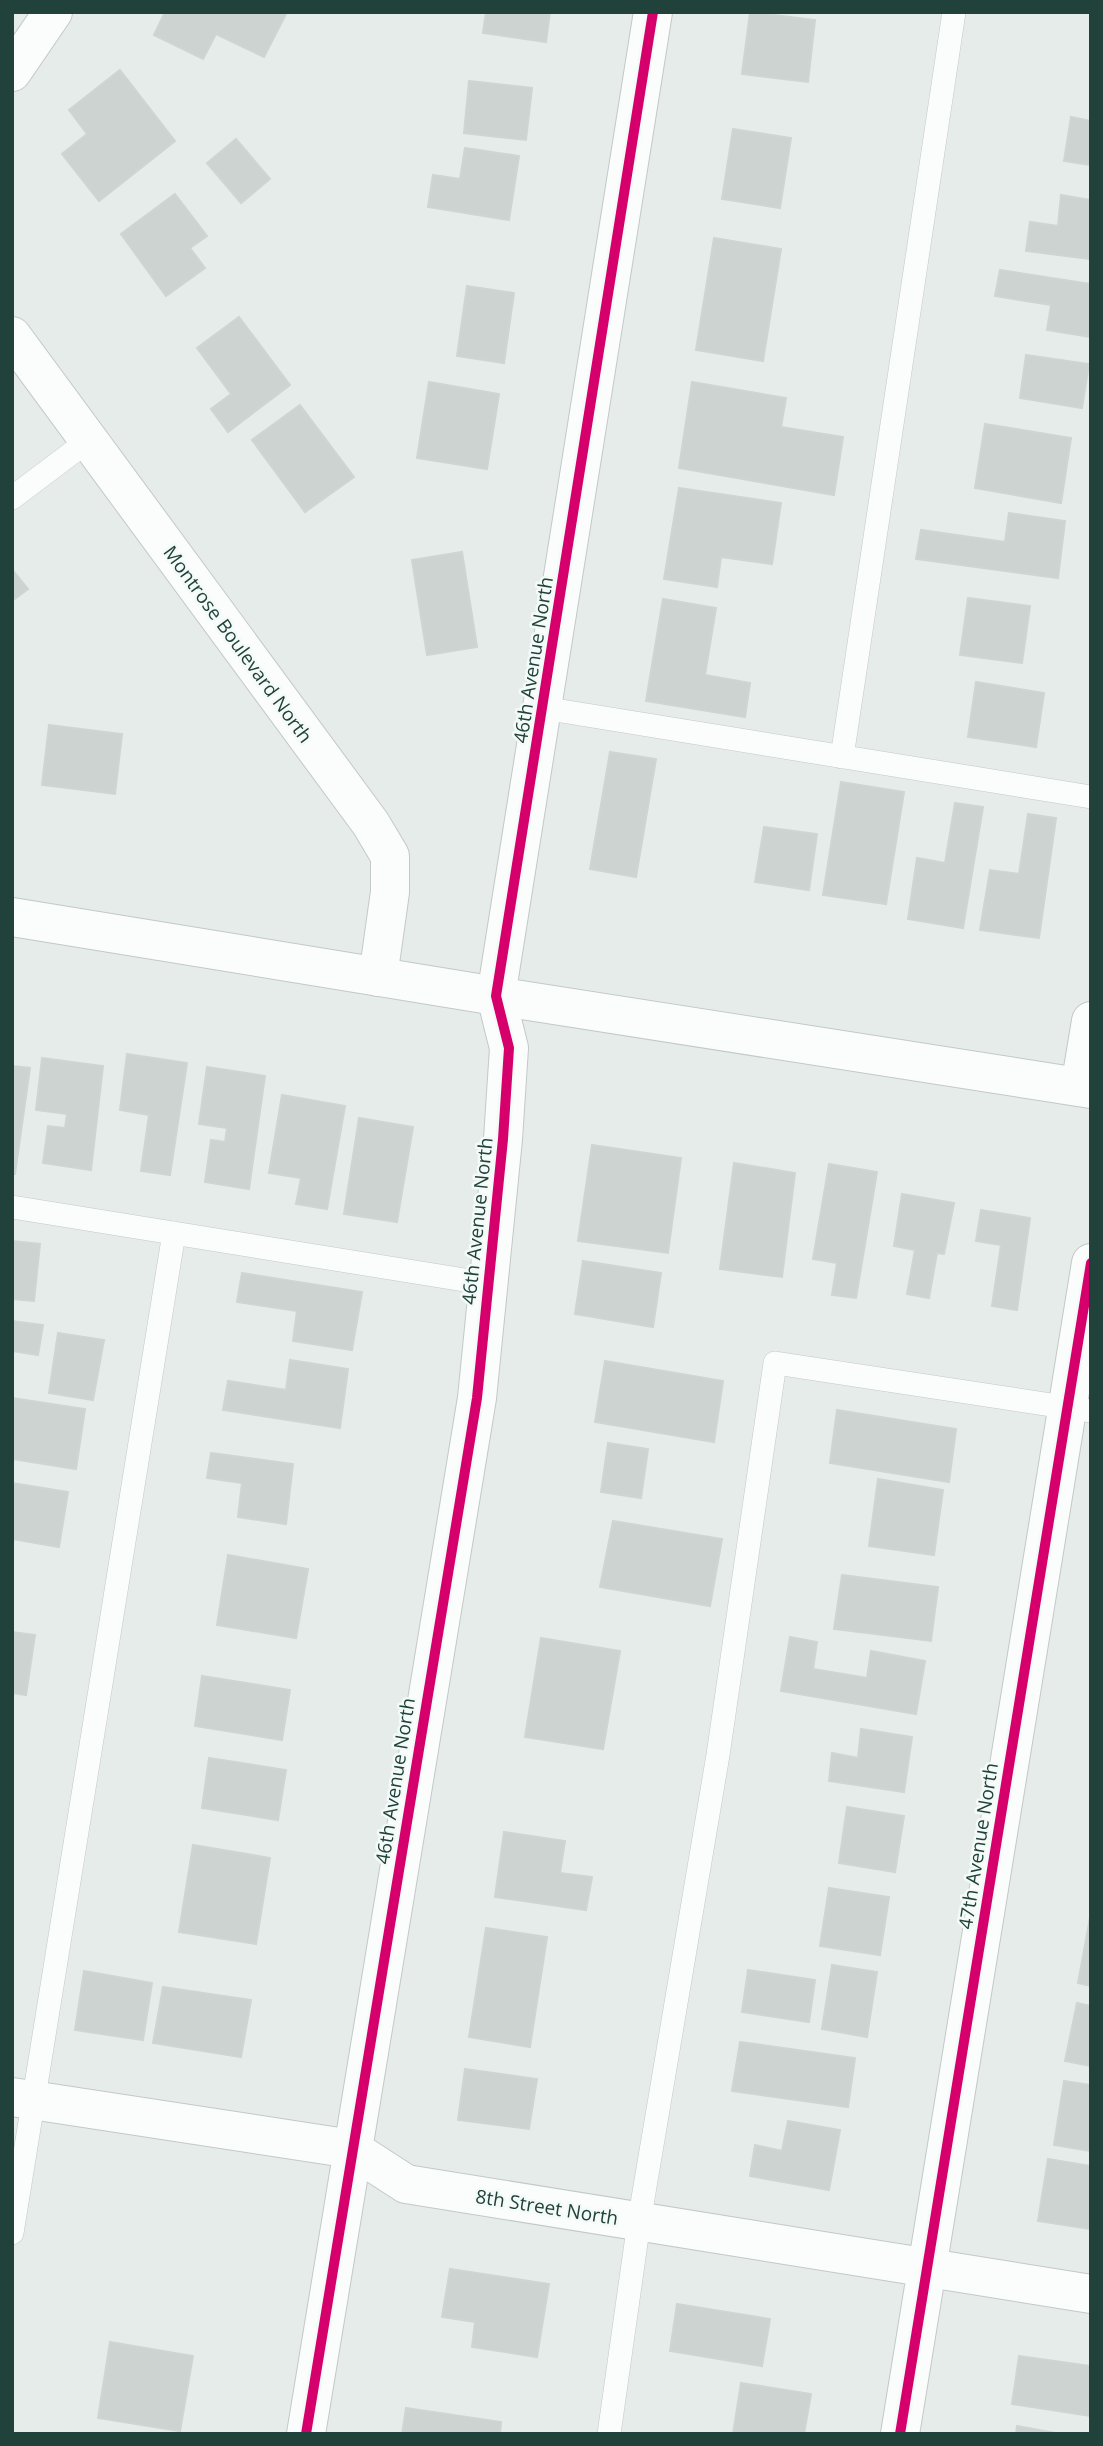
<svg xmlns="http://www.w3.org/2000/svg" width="1103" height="2446" font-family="'Open Sans',sans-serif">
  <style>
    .building { fill: #ccd3d1; stroke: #ced5d2; stroke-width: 2 }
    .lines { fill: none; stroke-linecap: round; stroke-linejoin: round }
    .lane-casing { stroke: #c3c9c7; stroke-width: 24 }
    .street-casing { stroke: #c3c9c7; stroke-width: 40 }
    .secondary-casing { stroke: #c1cac7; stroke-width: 40 }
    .lane { stroke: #fbfcfc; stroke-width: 23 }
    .street { stroke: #fbfcfc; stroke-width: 38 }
    .secondary { stroke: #fbfcfc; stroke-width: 38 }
    .cycleway-casing { stroke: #f4faf7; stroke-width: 15 }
    .cycleway { stroke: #d6006c; stroke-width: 10 }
    .labels { text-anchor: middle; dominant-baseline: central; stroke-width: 5; stroke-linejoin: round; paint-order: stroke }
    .street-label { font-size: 19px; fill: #20423a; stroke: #f4faf7 }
  </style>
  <rect width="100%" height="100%" fill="#e6ece9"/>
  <path class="building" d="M165 12H287L264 57 216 34 203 59 154 35Z
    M486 12H550L546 42 483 33Z
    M750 12 815 20 808 82 742 74Z
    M120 70 175 141 99 201 62 154 87 134 69 110Z
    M469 81 532 88 526 140 464 133Z
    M1071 117 1091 121V165L1064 161Z
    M733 129 791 138 780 208 722 199Z
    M236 139 270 179 241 203 207 163Z
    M465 148 519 156 509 220 428 207 433 175 460 179Z
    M175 194 207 236 190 248 205 268 166 296 121 234Z
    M1061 195 1091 200V259L1026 251 1030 222 1058 226Z
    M714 238 781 249 763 361 696 350Z
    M1000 270 1091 284V337L1047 330 1051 305 995 296Z
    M467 286 514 293 504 363 457 356Z
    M239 317 290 385 228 432 211 409 231 394 197 348Z
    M1026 355 1089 364 1082 408 1020 398Z
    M429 382 499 394 487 469 417 458Z
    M692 382 786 398 781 427 843 437 834 495 679 468Z
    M300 405 354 477 305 512 252 440Z
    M985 424 1071 438 1061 503 975 488Z
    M679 488 781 503 772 564 721 557 717 587 664 579Z
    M1009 513 1065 521 1058 578 916 559 921 530 1005 542Z
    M462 552 477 647 427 655 412 560Z
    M12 569 28 589 12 601Z
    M968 598 1030 606 1022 663 960 655Z
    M663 599 716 608 705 675 750 683 745 717 646 701Z
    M976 682 1044 693 1036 747 968 737Z
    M49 725 122 734 115 794 42 785Z
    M610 752 656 759 636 877 590 869Z
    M841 782 904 792 886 904 823 895Z
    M955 803 983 807 963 928 908 919 917 858 945 863Z
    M1028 814 1056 818 1039 938 980 930 990 870 1019 874Z
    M764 827 817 834 809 890 755 882Z
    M127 1054 187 1063 170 1175 141 1171 149 1115 120 1110Z
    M42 1058 103 1066 91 1170 43 1163 48 1126 65 1128 67 1114 36 1110Z
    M12 1066 30 1068 15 1174H12Z
    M207 1067 265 1076 249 1189 205 1182 211 1140 225 1142 227 1128 199 1124Z
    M282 1095 345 1106 327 1209 296 1204 301 1178 269 1173Z
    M359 1118 413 1127 397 1222 344 1214Z
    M592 1145 681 1158 668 1253 578 1241Z
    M734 1163 795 1173 782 1277 720 1269Z
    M829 1164 877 1172 856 1298 832 1295 837 1263 813 1259Z
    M902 1194 954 1203 944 1254 937 1253 929 1298 907 1294 915 1250 894 1246Z
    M981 1210 1030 1218 1017 1310 992 1306 1001 1245 976 1241Z
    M12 1241 40 1244 34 1301 12 1299Z
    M583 1261 661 1273 653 1327 575 1314Z
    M242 1273 362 1292 352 1350 293 1341 297 1311 237 1302Z
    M12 1321 43 1325 38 1355 12 1351Z
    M58 1333 104 1340 93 1400 49 1393Z
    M290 1360 348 1369 340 1428 223 1410 228 1381 286 1390Z
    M605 1361 723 1381 714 1442 595 1422Z
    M12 1398 85 1409 76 1469 12 1459Z
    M837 1410 956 1429 949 1482 830 1463Z
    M608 1443 648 1449 641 1498 601 1492Z
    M211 1453 293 1464 286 1524 238 1517 242 1483 207 1478Z
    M878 1479 943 1490 934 1555 869 1546Z
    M12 1483 68 1492 59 1547 12 1539Z
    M613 1521 722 1539 710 1606 600 1587Z
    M228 1555 308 1569 296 1638 217 1625Z
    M842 1575 938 1587 931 1641 834 1629Z
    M12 1632 35 1635 26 1695 12 1693Z
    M790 1637 817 1642 813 1669 867 1678 871 1651 925 1661 916 1714 781 1691Z
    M541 1638 620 1651 603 1749 525 1737Z
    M202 1676 290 1690 282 1740 195 1726Z
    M861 1729 912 1737 904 1792 829 1781 832 1753 858 1758Z
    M209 1758 286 1770 278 1820 202 1808Z
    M847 1807 904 1816 895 1872 839 1863Z
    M504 1832 565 1841 560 1873 592 1877 586 1910 495 1897Z
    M193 1845 270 1858 256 1944 179 1932Z
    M829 1888 889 1897 880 1955 820 1946Z
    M1091 1912V1986L1078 1983Z
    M486 1928 547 1937 530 2047 469 2037Z
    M832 1965 877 1972 867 2037 822 2029Z
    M748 1970 815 1980 809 2022 742 2012Z
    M84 1971 152 1983 143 2040 75 2030Z
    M163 1987 251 2000 241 2057 153 2043Z
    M1077 2003 1091 2006V2066L1065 2061Z
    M740 2042 855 2058 848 2107 732 2091Z
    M465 2069 537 2079 529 2129 458 2120Z
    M1064 2081 1091 2085V2151L1054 2145Z
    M788 2121 840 2130 829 2190 750 2176 755 2145 782 2151Z
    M1048 2159 1091 2166V2229L1038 2221Z
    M450 2269 549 2284 537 2357 472 2347 475 2322 442 2317Z
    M677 2304 770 2319 762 2366 670 2351Z
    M110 2342 193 2356 180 2431 98 2418Z
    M1019 2356 1091 2366V2416L1012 2404Z
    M741 2383 811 2394 804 2434H733Z
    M406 2408 501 2422 500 2434H402Z
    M1017 2426 1061 2434H1016Z"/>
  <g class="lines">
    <defs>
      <path id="lane" d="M12 498 89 440
        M543 708 1091 797
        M842 757 954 12
        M12 1207 489 1284
        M12 2233 174 1233
        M609 2434 639 2222 718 1755 775 1363 1091 1411"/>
      <path id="street" d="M12 72 53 12
        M12 336 371 824 390 856V892L378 977
        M1080 1087 1091 1021
        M12 2097 352 2149 406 2184 1091 2294
        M306 2434 477 1398 503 1139 509 1048 496 996 653 12
        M900 2434 1091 1263"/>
      <path id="secondary" d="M12 917 496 996 1091 1089"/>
    </defs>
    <use href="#lane" class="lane-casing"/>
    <use href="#street" class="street-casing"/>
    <use href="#secondary" class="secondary-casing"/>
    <use href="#lane" class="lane"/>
    <use href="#street" class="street"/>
    <use href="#secondary" class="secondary"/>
    <defs>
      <path id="cycleway" d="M306 2434 477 1398 503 1139 509 1048 496 996 653 12
        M900 2434 1091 1263"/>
    </defs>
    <use href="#cycleway" class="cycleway-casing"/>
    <use href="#cycleway" class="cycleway"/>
  </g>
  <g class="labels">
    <g class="street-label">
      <text transform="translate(238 644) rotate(54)">Montrose Boulevard North</text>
      <text transform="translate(533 660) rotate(-81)">46th Avenue North</text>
      <text transform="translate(477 1221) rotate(-84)">46th Avenue North</text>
      <text transform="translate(395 1781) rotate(-81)">46th Avenue North</text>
      <text transform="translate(978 1846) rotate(-81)">47th Avenue North</text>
      <text transform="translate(547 2207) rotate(9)">8th Street North</text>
    </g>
  </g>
  <rect width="1103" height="2446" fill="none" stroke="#20423a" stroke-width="28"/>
</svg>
